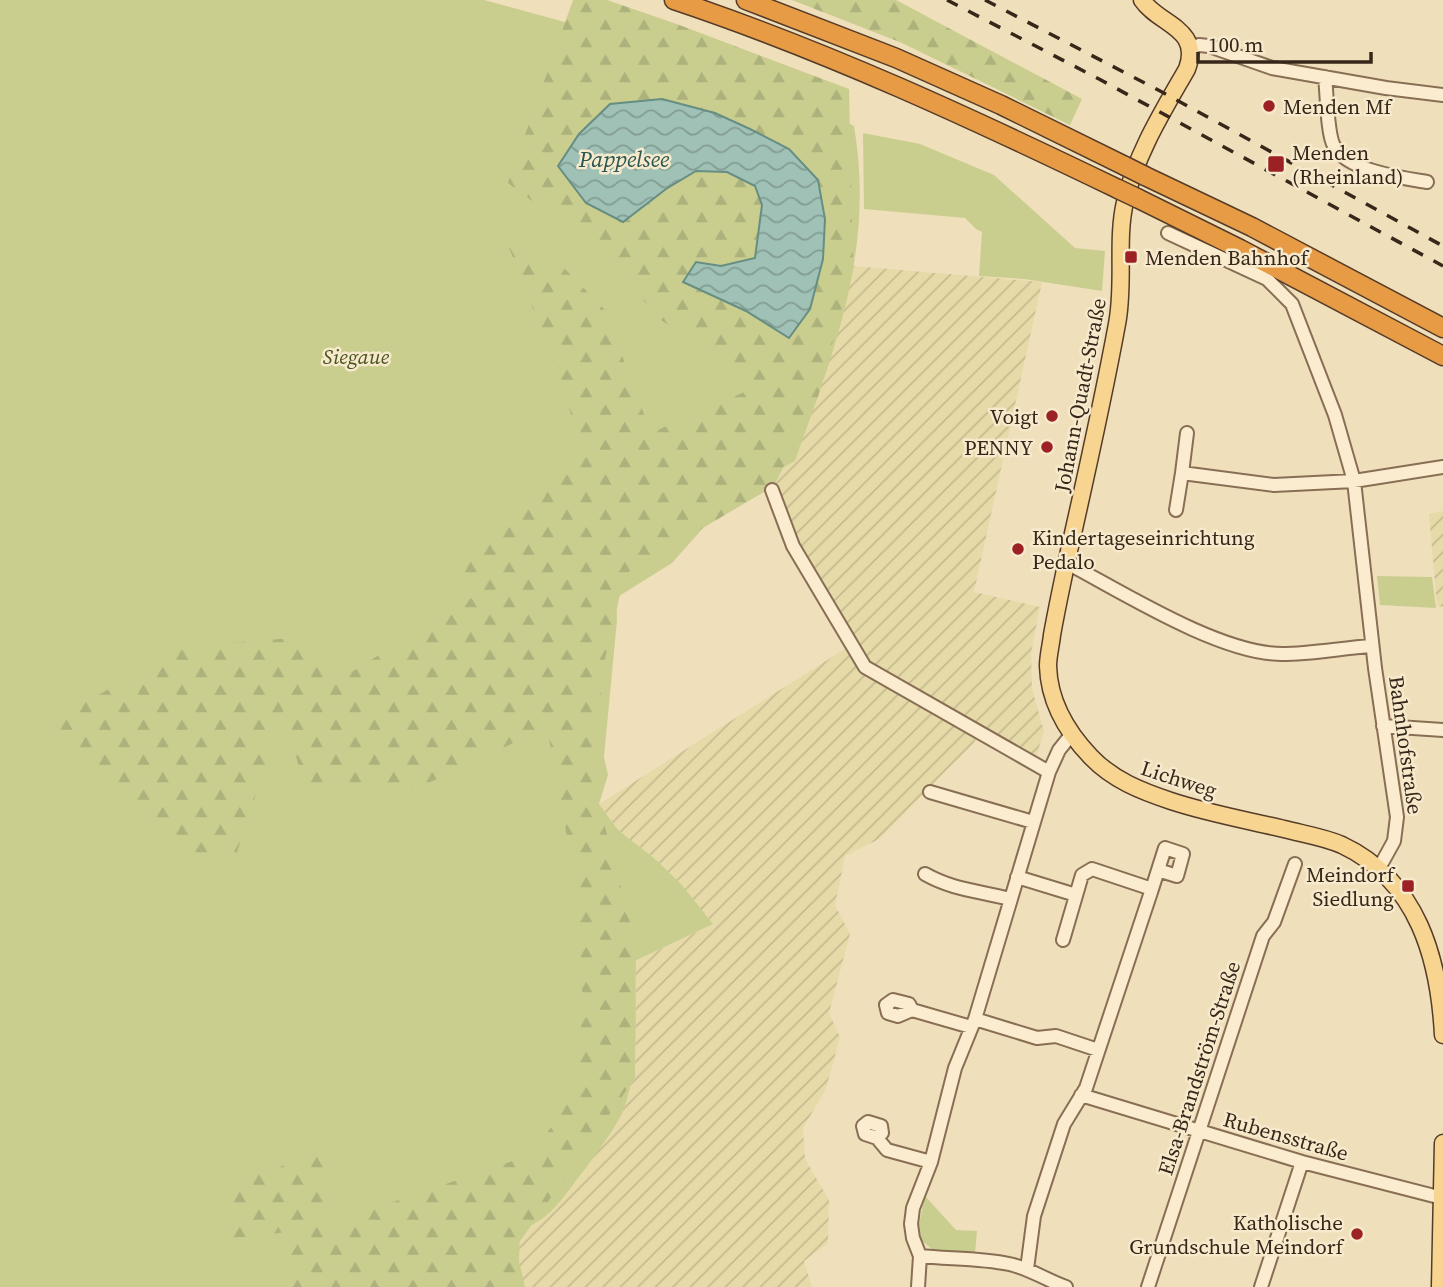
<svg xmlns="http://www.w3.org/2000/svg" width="1443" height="1287" font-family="'Source Serif 4',serif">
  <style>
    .farmland { fill: url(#farmland-furrows) }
    .green { fill: #c9ce8f }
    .forest { fill: url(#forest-firs); fill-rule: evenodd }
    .water { fill: url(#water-waves); stroke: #678e83; stroke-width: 2 }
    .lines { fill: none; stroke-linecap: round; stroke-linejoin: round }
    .minor-casing { stroke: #886e54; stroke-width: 16 }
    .major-casing { stroke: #553c29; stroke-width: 19 }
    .highway-casing { stroke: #553c29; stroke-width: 21 }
    .minor { stroke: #fbeccf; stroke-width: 12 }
    .major { stroke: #f7d48f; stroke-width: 16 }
    .highway { stroke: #e79b44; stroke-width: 18 }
    .rail { stroke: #36271a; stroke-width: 3.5; stroke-dasharray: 12 12; stroke-linecap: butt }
    .highway-bridge-casing { stroke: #553c29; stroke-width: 21; stroke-linecap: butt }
    .highway-bridge { stroke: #e79b44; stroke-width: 18 }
    .poi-dot { fill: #9b2125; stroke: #f7e9cb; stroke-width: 2.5 }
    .labels { text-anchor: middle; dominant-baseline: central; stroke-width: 5; stroke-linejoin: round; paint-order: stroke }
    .poi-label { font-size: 21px; fill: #36271a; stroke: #f7e9cb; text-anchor: start }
    .park-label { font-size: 21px; font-style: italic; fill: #48541f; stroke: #f7e9cb }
    .street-label { font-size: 21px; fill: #36271a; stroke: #f7e9cb }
    .water-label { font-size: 23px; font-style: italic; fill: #285753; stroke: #f7e9cb }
  </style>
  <defs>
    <pattern id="farmland-furrows" width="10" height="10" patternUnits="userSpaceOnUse" patternTransform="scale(1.75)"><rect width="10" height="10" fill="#e6daa8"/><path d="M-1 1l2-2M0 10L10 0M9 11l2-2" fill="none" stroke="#c6bb90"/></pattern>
    <pattern id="forest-firs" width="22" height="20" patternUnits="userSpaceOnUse" patternTransform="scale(1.75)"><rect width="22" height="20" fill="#c9ce8f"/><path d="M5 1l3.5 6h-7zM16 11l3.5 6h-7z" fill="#adb17b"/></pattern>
    <pattern id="water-waves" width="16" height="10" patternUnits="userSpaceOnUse" patternTransform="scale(1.75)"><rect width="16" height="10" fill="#a0c1b6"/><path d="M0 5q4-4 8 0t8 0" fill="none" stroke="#839d93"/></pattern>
  </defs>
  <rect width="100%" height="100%" fill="#f0dfbb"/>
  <path class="farmland" d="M853 266 1042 282 974 592 1040 607 1031 653 1032 689 1044 731 1036 758 868 665 798 547 774 486 818 397Z
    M1443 511V607L1437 606 1429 514Z
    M848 647 864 670 977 736 974 743 879 839 845 856 835 905 850 934 829 1013 840 1037 826 1089 803 1128 805 1159 829 1200 828 1243 804 1261 812 1287H516V1247L635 1078 636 961 713 924 655 859 618 830 599 804Z"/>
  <path class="green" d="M0 0H484L572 24 831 114 854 126C875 249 835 348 795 461L767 476 704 527 672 563 616 598 617 620 604 757 608 775 599 804 618 830 655 859 681 884 713 924 635 961C635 1007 640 1068 623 1111 614 1131 589 1164 575 1182 559 1204 546 1221 520 1230L519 1261 525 1287H0Z
    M863 133 920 144 994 175 1075 248 1105 251 1102 291 1024 279 979 276 982 232 976 229 965 218 864 209Z
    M1377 576 1432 577 1436 608 1380 605Z
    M925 1196 956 1230 977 1231 975 1253 932 1249 922 1241 919 1224Z"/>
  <path class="forest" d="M573 0H607L674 23 849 89 853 266 818 397 774 486 625 574 603 667 596 749 599 804 636 945 635 1078 516 1247V1287H290L287 1232 228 1239 225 1185 325 1152 329 1224 533 1154 573 1094 583 1010 578 898 547 727 388 802 369 780 307 799 284 709 236 855 188 864 51 721 187 646 307 637 327 687 475 596 461 562 585 455 550 352 508 245 565 269 605 310 651 433 760 385 661 320 597 249 508 183ZM715 113 790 149 788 337 746 311 696 262 721 266 755 258 762 205 755 186 727 172 696 171 666 189Z
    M792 0H896L1082 99 1070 125 902 43Z"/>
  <path class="water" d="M662 99 715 113 750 129 789 149 818 180 825 219 823 259 810 309 789 338 746 311 683 282 696 262 721 266 755 258 762 205 755 186 727 172 696 171 666 189 623 222 586 203 558 166 579 134 610 104Z"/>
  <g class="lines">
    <defs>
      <path id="minor" d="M1189 48 1199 45 1209 46 1272 68 1386 88 1443 95
        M1325 77C1327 93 1327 134 1334 146 1347 171 1403 178 1427 182
        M1168 233 1267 279 1292 304 1335 415 1354 481 1375 668 1397 817 1394 841 1378 870
        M1182 473 1187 433
        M772 490 793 546 865 667 1049 772
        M1176 510 1182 473 1274 485 1354 481 1443 467
        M1067 563C1122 592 1220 654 1282 654 1311 654 1342 648 1372 646
        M1383 726 1443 730
        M930 792 1033 822
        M925 874C953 890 980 891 1010 899
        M1017 877 1076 895
        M1152 889 1165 848 1183 854 1177 876 1158 870
        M912 1010 898 1016 888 1013 886 1005 893 1000 909 1004 912 1010 971 1027
        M975 1019 1037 1038 1056 1036 1098 1050
        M1081 1095 1302 1162 1442 1198
        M877 1138 865 1134 863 1126 868 1122 881 1126 882 1133 877 1138 887 1150 931 1162
        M920 1256C949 1259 981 1258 1009 1264 1029 1268 1046 1280 1066 1287
        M1027 1269 1034 1216 1064 1124 1086 1088 1152 889 1092 869 1082 875 1063 940
        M918 1287 920 1256 913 1238 911 1224 913 1208 931 1162 955 1068 975 1019 1049 772 1059 750 1071 735
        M1148 1287 1263 936 1274 922 1295 864
        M1261 1287 1302 1162"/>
      <path id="major" d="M1142 0C1159 25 1202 28 1187 69 1163 111 1136 154 1125 202 1116 241 1125 283 1117 324 1103 400 1086 476 1069 551 1063 579 1057 607 1052 635 1051 645 1048 656 1048 666 1049 701 1067 732 1091 757 1113 780 1141 791 1171 801 1207 813 1246 820 1284 829 1303 834 1324 837 1342 845 1418 881 1439 959 1443 1035
        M1440 1287 1443 1143"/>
      <path id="highway" d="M674 0C827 51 973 119 1118 189
        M746 0 896 58 1001 105 1125 166
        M1145 176 1252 227 1443 328
        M1137 198 1240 249 1443 356"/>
    </defs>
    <use href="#minor" class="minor-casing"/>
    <use href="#major" class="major-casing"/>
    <use href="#highway" class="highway-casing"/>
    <use href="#minor" class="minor"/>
    <use href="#major" class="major"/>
    <use href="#highway" class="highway"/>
    <path class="rail" d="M947 0 1099 79 1443 266
      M985 0 1162 92 1443 246"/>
    <defs>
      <path id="highway-bridge" d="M1125 166 1145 176
        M1118 189 1137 198"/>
    </defs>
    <use href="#highway-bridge" class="highway-bridge-casing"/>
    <use href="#highway-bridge" class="highway-bridge"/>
  </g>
  <g class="poi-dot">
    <circle cx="1269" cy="106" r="7"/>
    <rect x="1267" y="155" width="18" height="18" rx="3.5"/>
    <rect x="1124" y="250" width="14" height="14" rx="3.5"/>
    <circle cx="1052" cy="416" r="7"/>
    <circle cx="1047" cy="447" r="7"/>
    <circle cx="1018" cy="549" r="7"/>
    <rect x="1401" y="879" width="14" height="14" rx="3.5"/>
    <circle cx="1357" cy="1234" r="7"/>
  </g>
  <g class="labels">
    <g class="poi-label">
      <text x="1283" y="106">Menden Mf</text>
      <text x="1292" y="152">Menden<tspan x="1292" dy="24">(Rheinland)</tspan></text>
      <text x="1145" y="257">Menden Bahnhof</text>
      <text x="1038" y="416" text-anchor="end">Voigt</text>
      <text x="1033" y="447" text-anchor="end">PENNY</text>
      <text x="1032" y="537">Kindertageseinrichtung<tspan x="1032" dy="24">Pedalo</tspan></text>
      <text x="1394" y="874" text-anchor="end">Meindorf<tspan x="1394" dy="24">Siedlung</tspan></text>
      <text x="1343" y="1222" text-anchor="end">Katholische<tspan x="1343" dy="24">Grundschule Meindorf</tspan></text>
    </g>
    <g class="park-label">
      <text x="356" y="356">Siegaue</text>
    </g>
    <g class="street-label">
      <text transform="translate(1080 395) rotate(-79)">Johann-Quadt-Straße</text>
      <text transform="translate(1406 745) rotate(82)">Bahnhofstraße</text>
      <text transform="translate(1179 779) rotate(18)">Lichweg</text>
      <text transform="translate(1199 1068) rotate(-72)">Elsa-Brandström-Straße</text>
      <text transform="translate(1286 1136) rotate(16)">Rubensstraße</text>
    </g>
    <g class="water-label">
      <text x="624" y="159">Pappelsee</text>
    </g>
  </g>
  <path d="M1198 52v10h173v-10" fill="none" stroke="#36271a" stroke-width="3.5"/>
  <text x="1208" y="52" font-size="21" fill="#36271a" stroke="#f7e9cb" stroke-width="5" paint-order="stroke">100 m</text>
</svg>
